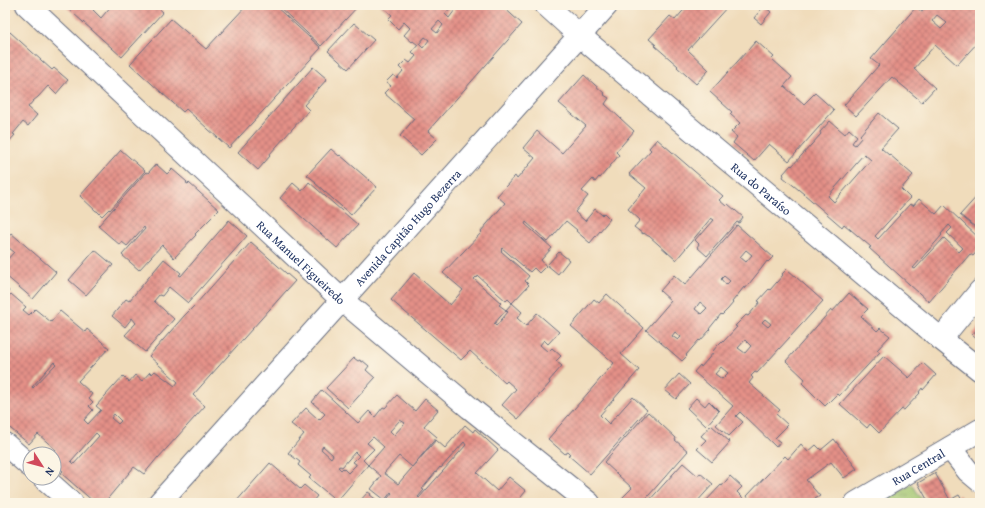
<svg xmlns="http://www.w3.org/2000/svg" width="985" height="508" font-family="'Gentium Book Plus',serif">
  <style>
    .park { fill: url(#park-tufts); stroke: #5e7a66 }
    .building { fill: url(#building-cross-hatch); fill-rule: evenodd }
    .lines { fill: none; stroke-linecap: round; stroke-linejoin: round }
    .minor-casing { stroke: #666c7f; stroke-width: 24 }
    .minor { stroke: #fff; stroke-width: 22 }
    .labels { text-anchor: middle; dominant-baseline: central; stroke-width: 3; stroke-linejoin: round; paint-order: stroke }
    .street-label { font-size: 12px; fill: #1b2f5e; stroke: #fcf5e5 }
  </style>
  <defs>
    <pattern id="park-tufts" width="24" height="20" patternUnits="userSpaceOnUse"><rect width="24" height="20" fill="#a1c56f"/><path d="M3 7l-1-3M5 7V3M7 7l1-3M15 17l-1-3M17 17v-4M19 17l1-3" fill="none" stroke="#82a05e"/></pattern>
    <pattern id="building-cross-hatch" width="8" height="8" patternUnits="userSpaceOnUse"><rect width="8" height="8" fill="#e49087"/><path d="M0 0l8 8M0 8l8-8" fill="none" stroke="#b87672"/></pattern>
  </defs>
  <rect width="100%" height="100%" fill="#fcf5e5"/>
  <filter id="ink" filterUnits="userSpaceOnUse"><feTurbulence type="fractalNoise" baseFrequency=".025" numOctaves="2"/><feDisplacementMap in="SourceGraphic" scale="8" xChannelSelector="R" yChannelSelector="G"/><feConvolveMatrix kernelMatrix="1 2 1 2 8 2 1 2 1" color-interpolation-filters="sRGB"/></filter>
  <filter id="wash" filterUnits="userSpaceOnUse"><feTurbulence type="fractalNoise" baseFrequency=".012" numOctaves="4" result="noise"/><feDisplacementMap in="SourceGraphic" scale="16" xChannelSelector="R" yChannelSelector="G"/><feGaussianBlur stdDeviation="0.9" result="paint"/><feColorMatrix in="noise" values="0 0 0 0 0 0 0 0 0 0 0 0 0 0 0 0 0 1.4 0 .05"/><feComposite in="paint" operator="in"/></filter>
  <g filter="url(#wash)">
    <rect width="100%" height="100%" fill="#f0dcbb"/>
    <path class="park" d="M912 484 924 503H882Z"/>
    <g id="blocks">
      <path class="building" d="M64 5H97L93 10 101 18 112 5H155L163 12 122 57Z
        M247 5H274L321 48 229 148 186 109 183 112 130 64 171 19 206 49Z
        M277 5H359L321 46Z
        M380 5H501L522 24 428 131 437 139 421 155 400 136 414 119 384 93 391 86 386 82 393 75 397 78 403 71 399 67 406 60 410 63 416 56 412 52 418 45 413 41 412 42 404 35 410 28 404 22 398 29 388 19 392 15ZM451 7 455 10 449 18 445 14ZM439 21 443 25 437 33 432 29ZM425 37 429 40 423 48 419 44Z
        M688 5H729L688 50 709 70 696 84 677 67 678 66 655 46 656 45 649 39 670 16 675 20Z
        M928 5H980V40L957 65 935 45 914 69 935 88 922 102 892 77 856 116 844 105 879 65 871 59 916 7 922 12ZM937 15 947 23 941 29 932 21Z
        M764 6 771 12 761 24 754 18Z
        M354 23 374 40 348 69 328 51Z
        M10 32 52 70 54 68 68 80 56 94 48 86 38 97 33 101 28 107 37 115 28 126 23 122 13 134 15 135 6 145 5 144V37Z
        M756 41 774 57 772 59 792 77 784 86 804 104 815 93 834 110 789 161 769 144 754 161 733 143 737 137 731 132 740 123 730 114 732 112 710 92Z
        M313 67 327 79 304 105 309 110 269 155 270 156 258 170 238 152Z
        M584 75 605 94 604 95 609 98 605 104 634 131 616 152 619 155 611 165 600 178 599 177 595 182 593 179 582 191 588 196 575 212 585 221 595 209 602 215 604 213 610 219 590 243 576 231 577 230 566 221 548 242 526 222 525 224 552 248 541 260 546 266 539 273 534 268 530 272 502 248 501 249 502 250 501 251 529 276 525 281 529 285 512 303 508 299 506 301 478 276 477 278 476 277 474 279 501 303 499 305 506 310 494 324 496 326 508 312 506 310 512 303 522 312 517 318 526 326 537 313 559 332 548 344 544 340 540 345 548 352 552 348 561 356 556 361 562 366 549 381 550 383 518 419 502 405 516 389 507 381 505 383 470 351 461 360 391 300 414 273 450 305 463 290 443 273 482 232 481 231 505 203 497 196 515 176 517 179 535 158 523 148 537 131 562 153 586 126 559 103Z
        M879 113 898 129 881 148 889 155V154L913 175 901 189 910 198 875 236 878 239 910 204 913 206 919 199 936 214 944 205 980 239V248L973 256 970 254 929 302 869 248 871 247 844 224 842 227 804 194 783 177 784 175 783 174 791 165 792 166 821 134 820 132 830 121 845 134 849 129 857 136 852 143 855 145 862 137 860 135ZM864 154 871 160 834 202 828 196 856 164H855ZM949 225 952 228 947 233 963 248 959 252 944 238 915 269 913 268 942 235 941 234Z
        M657 139 723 196 719 200 726 206 728 204 743 217 739 223 737 222 707 256 697 247 699 244 695 240 701 233V235L714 220 711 218 676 260 649 236H648L644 233 643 234 634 227 640 220 628 209 646 188 629 174 651 150 649 148Z
        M331 149 339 156 340 155 377 187 351 215 315 183 316 182 307 175Z
        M121 150 145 171 110 210 109 209 102 216 97 211H96L80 196Z
        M156 164 167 174 172 169 187 182 186 183 188 184 189 183 219 210 195 234 196 235 174 258 162 245 139 270 122 255 145 229 144 227 127 246 122 242 120 245 98 226 146 172 148 173Z
        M309 182 358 225 337 248 280 198 293 183 302 191Z
        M980 193V231L960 215Z
        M229 220 247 236 188 303 169 287 162 296 159 295 154 301 174 319 145 352 125 335 136 323 132 318 125 327 112 316 126 299 129 301 164 259 181 273 179 275 181 276Z
        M737 225 773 257 768 262 767 261 761 269 745 289 744 287 732 302 733 303 728 309 722 315 721 314 709 329 710 330 700 341 699 340 686 355 687 356 682 361 646 330 671 301 660 291 674 275 685 285ZM746 250 752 255 746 262 740 257ZM724 276 730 281 726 285 721 279ZM700 302 707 308 701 314 695 309ZM675 332 681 337 678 340 672 336Z
        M11 233 56 272 33 299 5 275V262L14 252 9 248 7 251 5 249V240Z
        M251 242 295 281 193 395 205 406 158 458V457L144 474 134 467 104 503H95L61 473 63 471 54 464V454H53L56 450 38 434 29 444 5 424V287L9 291 6 294 9 296 11 294 26 307 23 310 29 315 35 309 51 322 60 311 85 332 87 329 109 348 78 381 92 394 89 398 93 402 89 406 93 410 84 420 88 424 101 410 96 406 123 376 129 382 135 375 142 381 150 372 152 374 155 371 175 386 178 382 149 356 184 316 196 304ZM54 362 56 364 33 388 32 387ZM114 414 121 421 118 424 111 418ZM96 433 99 436 74 464 71 461Z
        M95 250 113 265 86 295 69 280Z
        M559 252 569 260 558 274 547 265Z
        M787 269 823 301 757 373 755 372 751 376 753 378 749 383 780 410 776 414 788 425 775 438 780 442 776 447 740 412 736 416 743 422 729 436 716 425 733 406 694 372 700 365 701 367 714 352 713 351 717 346 722 341 723 342 737 327 735 326 746 315 748 316 760 302 758 301 769 289 770 290 783 275 782 274ZM765 319 771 324 768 327 762 322ZM745 340 751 346 745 353 738 348ZM721 367 728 373 722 379 715 374Z
        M849 293 868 309 861 316 877 331 880 328 890 336 877 350 880 352 839 396 837 394 825 406 802 383 805 379 786 361 831 310 833 311Z
        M607 294 644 328 621 354 639 370 600 415 609 424 633 397 647 410 590 474 568 455 570 454 568 452 565 454 548 439 614 363 571 326 594 299 599 303Z
        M980 326V342L972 335Z
        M884 356 909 378 923 363 936 375 923 390 922 388 919 392 920 393 904 410 902 409 879 433 870 424 867 428 840 404Z
        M354 358 358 361 360 360 361 362 363 361 369 366 366 370 375 378 348 408 326 388Z
        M679 374 690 384 676 399 665 390Z
        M322 390 358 423 369 411 375 417 383 407 385 408 397 395 415 411 425 399 438 410 424 426 437 437 412 467 399 456 384 473 398 484 436 440 445 448 465 425 473 432 475 429 498 450 477 473 497 491 509 477 526 491 516 503H384L392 493 391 492 385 500 371 489 381 476 368 465 384 447 373 437 367 443 374 449 363 460 368 465 337 501 309 478 311 476 298 465 300 462 288 453 304 434 291 424 306 408 319 420 325 414 312 402ZM400 420 405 423 394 435 390 431ZM464 442 466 445 419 498 418 497 424 490 422 489 440 467 441 468ZM323 446 333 455 331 458 321 449ZM355 452 359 456 353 462 356 464V465L348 473 343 468 341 470 338 467 340 466 342 467Z
        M696 398 705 406 709 401 719 411 706 426 687 408Z
        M648 412 676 438 675 440 688 451 642 503H625L621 499 632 488 604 462Z
        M711 425 730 442 712 462 697 449 706 440 701 436Z
        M834 439 857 469 844 478 831 462 806 480 820 496 808 503H752L747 496 785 456 788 459 801 444 808 452 816 445 821 450Z
        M270 463 300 489 304 485 317 496 313 501 315 503H235Z
        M683 463 698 476 700 473 713 484 696 503H647Z
        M935 473 950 500 959 495 964 503H929L918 483Z
        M730 476 742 487 737 492 746 501 744 503H704L721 485 722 486Z
        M368 492 371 494 370 495 381 503H358Z"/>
    </g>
  </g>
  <g filter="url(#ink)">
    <use href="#blocks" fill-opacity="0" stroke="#666c7f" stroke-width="1"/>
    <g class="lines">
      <defs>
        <g id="minor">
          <path id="s1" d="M27 5 342 300 470 408 589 503"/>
          <path id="s2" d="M546 5 580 36 941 339 980 370"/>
          <path d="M941 339 980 291"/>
          <path d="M5 444 30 466"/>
          <path d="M950 448 968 471 980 481"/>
          <path d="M44 478 72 503"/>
          <path id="s3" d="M159 503 342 300 607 5"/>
          <path id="s4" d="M856 503 980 430"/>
        </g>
      </defs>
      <use href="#minor" class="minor-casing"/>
      <use href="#minor" class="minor"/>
    </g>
  </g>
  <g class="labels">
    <g class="street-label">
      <text stroke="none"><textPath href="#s2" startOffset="283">Rua do Paraíso</textPath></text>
      <text stroke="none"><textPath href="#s3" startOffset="371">Avenida Capitão Hugo Bezerra</textPath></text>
      <text stroke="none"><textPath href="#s1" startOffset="376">Rua Manuel Figueiredo</textPath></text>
      <text stroke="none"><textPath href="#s4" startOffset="72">Rua Central</textPath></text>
    </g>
  </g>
  <rect width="985" height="508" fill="none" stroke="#fcf5e5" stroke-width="20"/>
  <g transform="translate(42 466) rotate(126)"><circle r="19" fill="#fcf5e5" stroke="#a2a6af"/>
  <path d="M0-3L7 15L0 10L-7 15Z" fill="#d1495b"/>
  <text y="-6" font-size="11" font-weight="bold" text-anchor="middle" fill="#1b2f5e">N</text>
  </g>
</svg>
